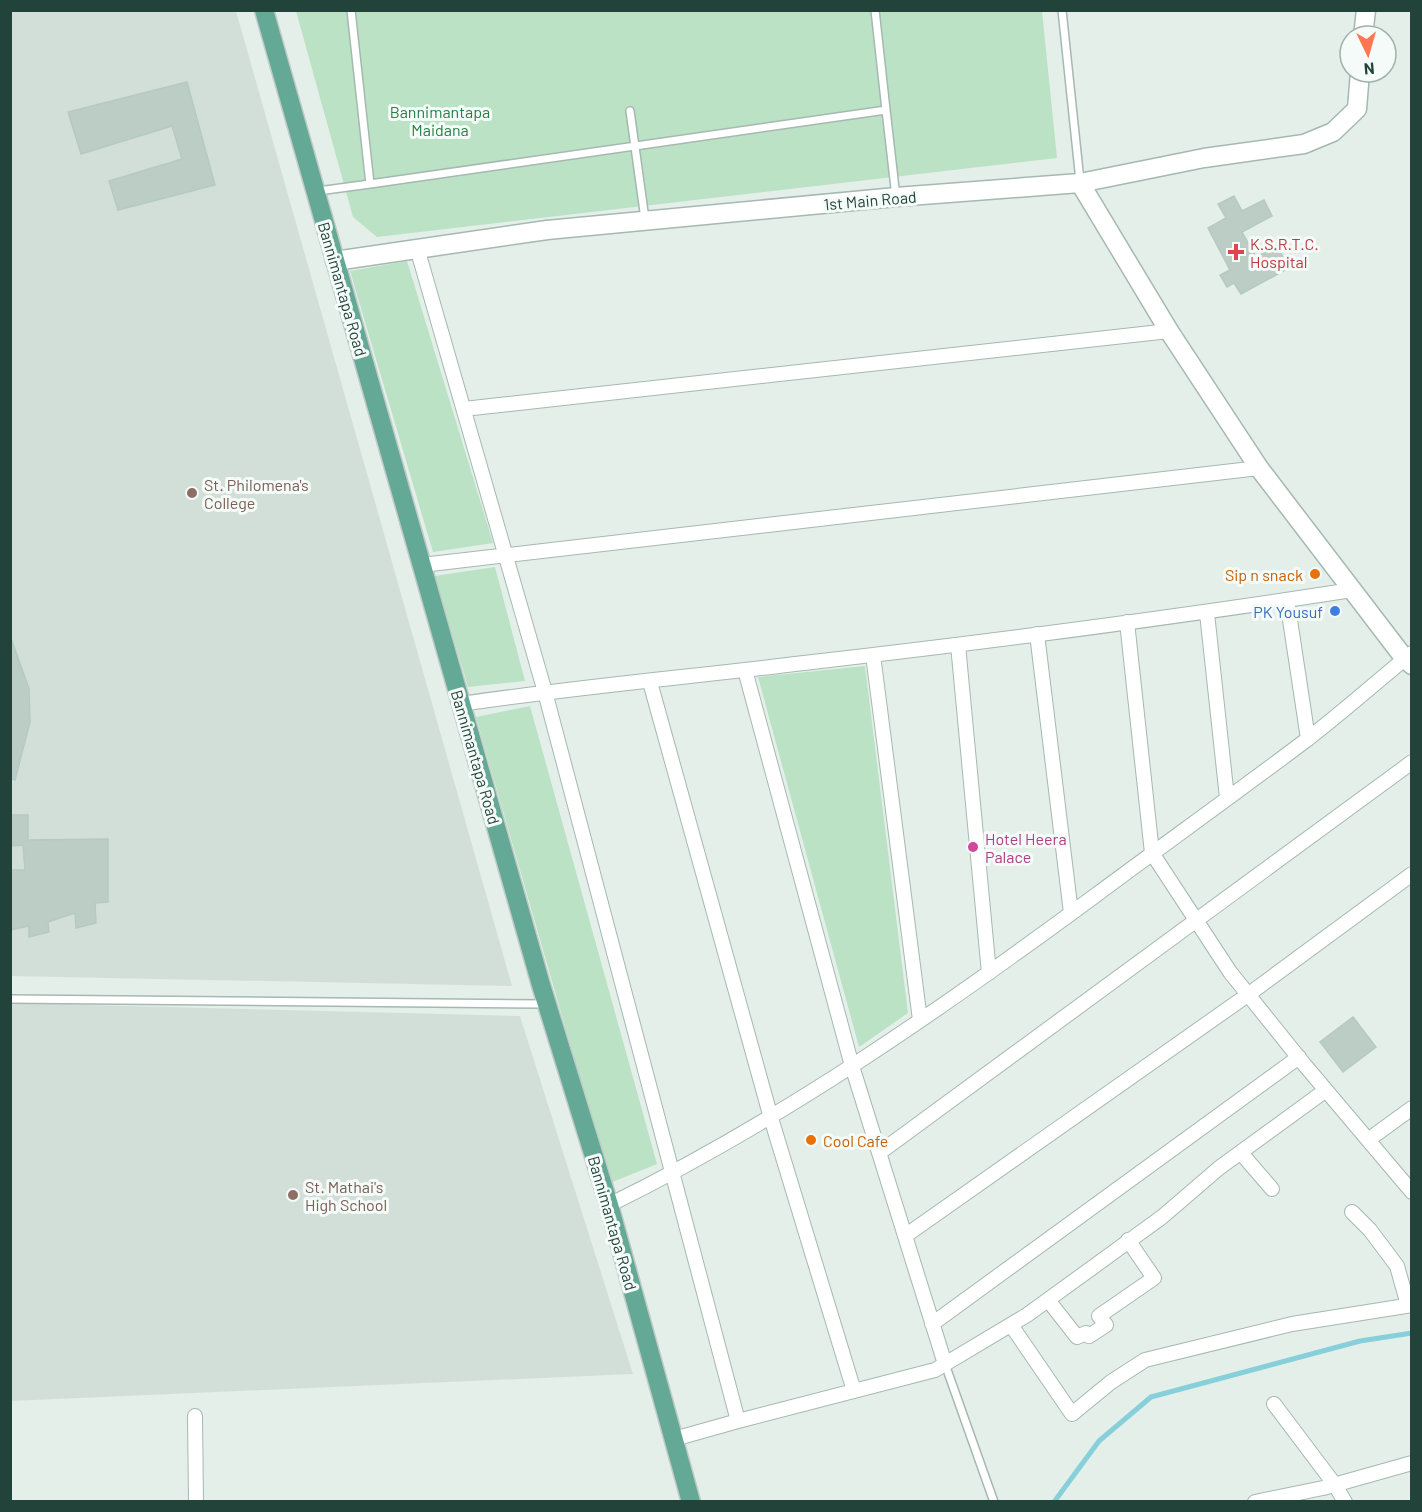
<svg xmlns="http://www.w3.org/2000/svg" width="1422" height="1512" font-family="Barlow,sans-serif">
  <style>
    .built { fill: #d2dfd9 }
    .green { fill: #bbe2c4 }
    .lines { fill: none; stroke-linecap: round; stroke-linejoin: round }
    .stream { stroke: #87cfd9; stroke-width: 5 }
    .building { fill: #bccdc5; stroke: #b5cac0; stroke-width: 1.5 }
    .service-casing { stroke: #a6b8b1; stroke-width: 10 }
    .minor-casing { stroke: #a6b8b1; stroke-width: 16 }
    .tertiary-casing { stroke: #a6b8b1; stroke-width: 21 }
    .primary-casing { stroke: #c1cac8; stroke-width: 21 }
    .service { stroke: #fff; stroke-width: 7 }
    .minor { stroke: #fff; stroke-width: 14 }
    .tertiary { stroke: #fff; stroke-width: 18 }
    .primary { stroke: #64a995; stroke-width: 18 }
    .health-dot { fill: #e0444e; stroke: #f5fbf8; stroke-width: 2 }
    .education-dot { fill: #8d6e63; stroke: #f5fbf8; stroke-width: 2 }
    .food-dot { fill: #e8710a; stroke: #f5fbf8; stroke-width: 2 }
    .shop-dot { fill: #3f7fe0; stroke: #f5fbf8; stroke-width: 2 }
    .hotel-dot { fill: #d1479c; stroke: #f5fbf8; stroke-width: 2 }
    .labels { text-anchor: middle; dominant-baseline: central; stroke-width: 6; stroke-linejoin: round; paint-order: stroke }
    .park-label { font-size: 16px; fill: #267f45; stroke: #f5fbf8 }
    .street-label { font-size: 16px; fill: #214339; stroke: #f5fbf8 }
    .health-label { font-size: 16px; fill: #be3a42; stroke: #f5fbf8; text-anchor: start }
    .education-label { font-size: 16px; fill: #785e54; stroke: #f5fbf8; text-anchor: start }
    .food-label { font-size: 16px; fill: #c56008; stroke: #f5fbf8; text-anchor: end }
    .shop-label { font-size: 16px; fill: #366cbe; stroke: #f5fbf8; text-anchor: end }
    .hotel-label { font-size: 16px; fill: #b23c85; stroke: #f5fbf8; text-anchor: start }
  </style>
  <rect width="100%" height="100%" fill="#e4efea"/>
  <path class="built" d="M11 11H236L512 986 11 976Z
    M10 1003 520 1016 633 1374 11 1401Z"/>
  <path class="green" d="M296 11H1042L1057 158 377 237 353 217Z
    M407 261 493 543 433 552 350 271Z
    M495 567 525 681 468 687 435 576Z
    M865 666 908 1013 859 1047 758 677Z
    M530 706 657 1164 610 1183 476 717Z"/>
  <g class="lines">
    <path class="stream" d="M1054 1502 1099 1441 1151 1397 1360 1341 1412 1333"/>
  </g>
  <path class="building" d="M187 82 215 185 118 210 109 181 182 159 172 126 81 154 68 112Z
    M1234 196 1242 211 1264 200 1272 216 1242 232 1256 257 1277 246 1289 268 1241 294 1234 283 1227 287 1220 275 1230 270 1208 228 1226 218 1218 204Z
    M12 641 29 689 30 722 15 780 10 779V642Z
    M10 815H28V840L108 839V902L95 903 96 923 76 928 75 913 48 922 49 932 29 937V926L10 930V870H25L23 845 10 846Z
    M1353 1017 1376 1047 1343 1072 1320 1042Z"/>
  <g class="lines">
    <defs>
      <path id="service" d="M351 10 370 184 886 110 875 10
        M1062 10 1080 181
        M886 110 896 197
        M630 111 645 219
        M318 191 370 184
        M10 999 544 1004
        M945 1364 994 1502"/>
      <path id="minor" d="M417 248 545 692 738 1421
        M464 409 1169 331
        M422 565 1259 468
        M1287 600 1308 739
        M1207 613 1227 798
        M1127 622 1152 853 1230 972 1303 1063 1412 1192
        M1037 634 1071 913
        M958 645 989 973
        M873 655 920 1020
        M745 670 852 1066 945 1364
        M650 682 771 1118 854 1391
        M461 704C575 687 689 677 804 663 987 642 1170 618 1352 590
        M1368 1140 1412 1108
        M879 1153 1412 762
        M1241 1153 1272 1189
        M609 1205C784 1119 940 1010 1096 895 1166 843 1236 793 1305 741 1342 713 1376 682 1412 653
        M1352 1212 1370 1230 1397 1266 1408 1305
        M905 1236 1249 994 1412 874
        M1048 1300 1077 1337 1086 1333 1089 1336 1106 1325 1099 1316 1154 1278 1128 1240
        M932 1324 1299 1057
        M1011 1325 1072 1414 1111 1382 1145 1360 1292 1324 1412 1305
        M1274 1404 1335 1485 1345 1502
        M195 1416 196 1502
        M674 1439 738 1421 935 1370 1027 1315 1162 1217 1219 1168 1326 1090
        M1255 1502 1323 1488 1412 1463"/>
      <path id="tertiary" d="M1363 36 1366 10
        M1080 183 1169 331 1259 468 1405 659 1412 665
        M335 261 547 230 896 197 1080 183 1204 158 1304 144 1333 132 1357 109 1360 72"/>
      <path id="primary" d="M264 10 541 985 609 1205 691 1502"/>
    </defs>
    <use href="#service" class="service-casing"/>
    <use href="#minor" class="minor-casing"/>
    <use href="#tertiary" class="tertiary-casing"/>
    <use href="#primary" class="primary-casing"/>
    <use href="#service" class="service"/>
    <use href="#minor" class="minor"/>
    <use href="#tertiary" class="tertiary"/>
    <use href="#primary" class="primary"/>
  </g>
  <path class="health-dot" d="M1233 243h6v6h6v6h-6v6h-6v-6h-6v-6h6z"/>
  <g class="education-dot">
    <circle cx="192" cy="493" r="6"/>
    <circle cx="293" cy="1195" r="6"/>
  </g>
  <g class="food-dot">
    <circle cx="1315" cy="574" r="6"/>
    <circle cx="811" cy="1140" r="6"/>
  </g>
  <circle class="shop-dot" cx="1335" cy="611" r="6"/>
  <circle class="hotel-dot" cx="973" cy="847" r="6"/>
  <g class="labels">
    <g class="park-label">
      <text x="440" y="111">Bannimantapa<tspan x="440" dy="18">Maidana</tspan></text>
    </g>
    <g class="street-label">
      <text transform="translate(870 200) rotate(-5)">1st Main Road</text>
      <text transform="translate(343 289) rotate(74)">Bannimantapa Road</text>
      <text transform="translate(476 757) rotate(74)">Bannimantapa Road</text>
      <text transform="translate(613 1223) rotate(74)">Bannimantapa Road</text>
    </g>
    <g class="health-label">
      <text x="1250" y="243">K.S.R.T.C.<tspan x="1250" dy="18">Hospital</tspan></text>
    </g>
    <g class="education-label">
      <text x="204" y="484">St. Philomena's<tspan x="204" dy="18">College</tspan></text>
      <text x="305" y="1186">St. Mathai's<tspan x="305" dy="18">High School</tspan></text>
    </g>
    <g class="food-label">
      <text x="1303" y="574">Sip n snack</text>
      <text x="823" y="1140" text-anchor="start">Cool Cafe</text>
    </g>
    <g class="shop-label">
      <text x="1323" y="611">PK Yousuf</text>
    </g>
    <g class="hotel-label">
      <text x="985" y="838">Hotel Heera<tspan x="985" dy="18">Palace</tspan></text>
    </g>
  </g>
  <rect width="1422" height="1512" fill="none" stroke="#214339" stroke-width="24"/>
  <g transform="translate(1368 54) rotate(175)"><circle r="28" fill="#f5fbf8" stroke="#a0b1ac" stroke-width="1.5"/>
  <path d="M0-4.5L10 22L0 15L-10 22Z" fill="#ff7652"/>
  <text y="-9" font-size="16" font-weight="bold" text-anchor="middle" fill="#214339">N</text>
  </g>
</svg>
